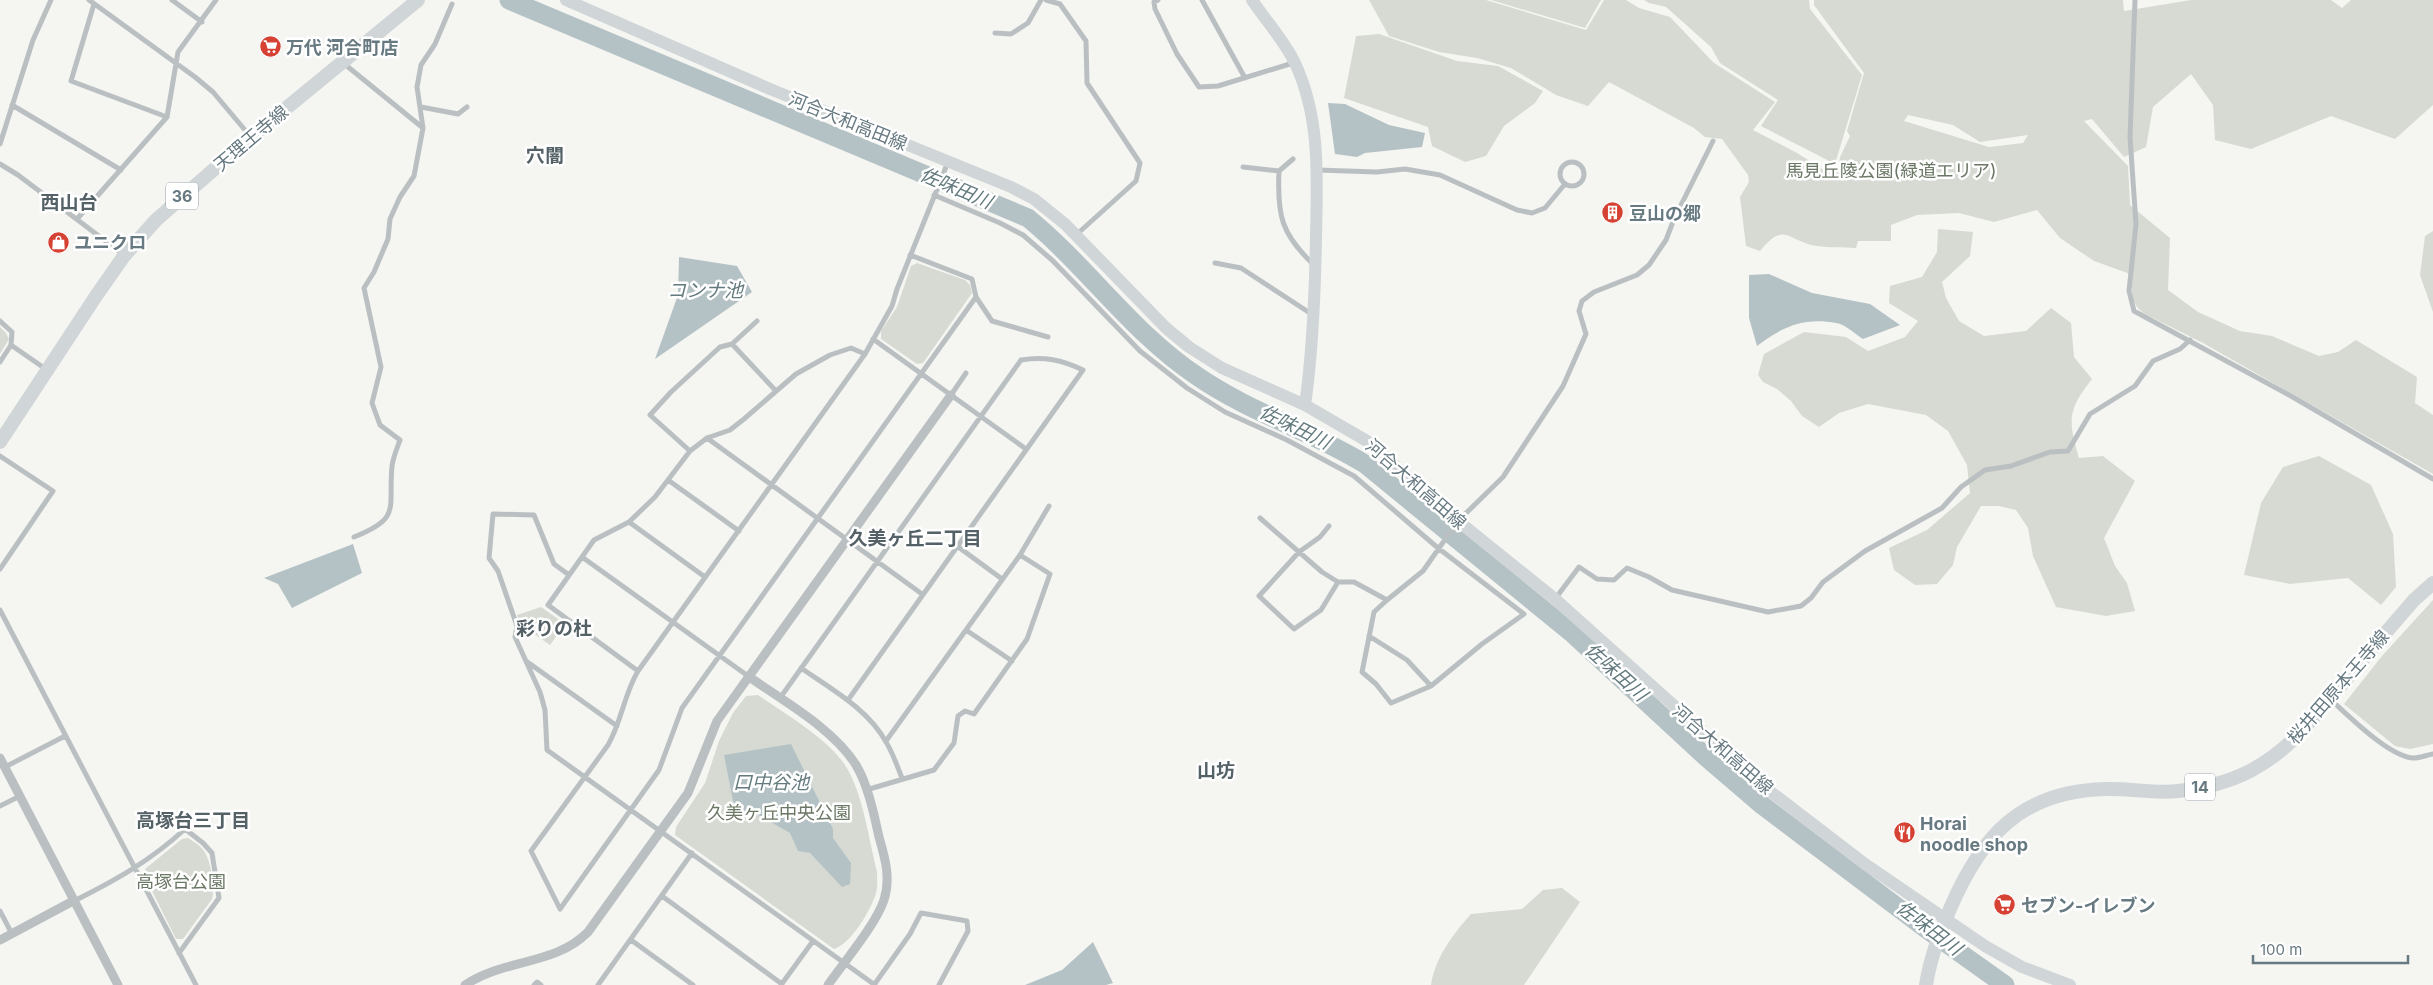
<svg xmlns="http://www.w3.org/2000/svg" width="2433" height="985" font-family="Inter,'Noto Sans JP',sans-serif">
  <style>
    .green { fill: #d6dad2; fill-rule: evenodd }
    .water { fill: #b5c2c5 }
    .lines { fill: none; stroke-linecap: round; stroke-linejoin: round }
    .river { stroke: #b5c2c5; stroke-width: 19 }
    .minor { stroke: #bac0c2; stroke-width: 5 }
    .tertiary { stroke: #bac0c2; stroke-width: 9 }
    .secondary { stroke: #d0d5d7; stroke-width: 12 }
    .primary { stroke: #d0d5d7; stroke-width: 14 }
    .labels { text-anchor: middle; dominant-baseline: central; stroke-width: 5; stroke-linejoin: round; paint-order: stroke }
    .shield { fill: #fff; stroke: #95a1a7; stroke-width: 1 }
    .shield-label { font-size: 16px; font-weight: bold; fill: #677981 }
    .poi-label { font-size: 18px; font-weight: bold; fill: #677981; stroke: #fff; text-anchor: start }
    .street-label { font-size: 18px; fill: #677981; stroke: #fff }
    .park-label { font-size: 18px; fill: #6b7865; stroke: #fff }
    .neighbourhood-label { font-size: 19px; font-weight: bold; fill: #546166; stroke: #fff }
    .water-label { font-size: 19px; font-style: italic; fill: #637a7e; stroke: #fff }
  </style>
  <rect width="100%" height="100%" fill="#f5f5f2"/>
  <path class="green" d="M1369 0H1486L1586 30 1604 0H1626L1639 8 1670 17 1714 63 1775 102 1753 130 1797 153 1829 173 1838 172 1840 157 1850 136 1847 131 1864 73 1814 5V0H2123L2124 11 2191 0H2331L2342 8 2351 0H2433V105L2395 139 2331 116 2251 149 2215 140 2213 105 2191 74 2153 107 2146 147 2124 157 2092 119 2084 121 2128 166 2130 205 2170 238 2168 290 2198 312 2240 331 2272 336 2319 356 2338 352 2356 340 2417 377 2415 403 2433 415V474L2203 343 2145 314C2130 304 2131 292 2133 275L2094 261 2060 238 2037 210 1994 222 1959 213 1917 215 1891 225V241H1858L1856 248C1844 247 1830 248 1817 246 1787 241 1785 220 1760 251L1746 246 1740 197 1749 182 1748 175 1722 139 1705 137 1694 128 1609 82 1588 106 1556 95 1511 68 1477 58 1439 52 1389 36ZM1908 115 1953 125 1980 142 2028 135 2023 143 1989 147 1904 121Z
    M1491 0H1601L1585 28Z
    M1644 0H1809L1810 9 1862 75 1835 164 1761 126 1778 100 1720 63 1711 47 1666 7 1649 3Z
    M1379 34 1457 61 1498 66 1543 91 1535 103 1504 126 1486 156 1465 162 1432 146 1428 127 1344 98 1356 36Z
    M1938 229 1973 232 1970 256 1942 282 1946 298 1959 321 1984 336 2026 331 2051 308 2071 323 2074 357 2092 379C2067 411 2068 420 2079 458L2103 456 2135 481 2104 538 2115 566 2127 583 2135 611 2106 616 2056 607 2033 556 2028 528 2016 510 1999 506H1981L1957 547 1953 565 1937 584 1915 585 1894 570 1889 548 1927 530 1970 493 1967 465 1948 431 1926 415 1868 404 1839 413 1819 427 1802 416 1791 401 1777 389 1763 382 1758 375 1764 354 1804 332 1846 337 1868 351 1905 337 1918 321 1889 303 1890 286 1922 277 1937 252Z
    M2433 231V312L2420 275 2425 236Z
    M917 263 965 280 970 285 972 293 923 363 917 364 881 339V331L897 307 911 266Z
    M0 327 6 333 9 339 0 354Z
    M2319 456 2371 485 2393 534 2396 587 2381 605 2348 578 2290 584 2244 575 2261 503 2283 467Z
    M2433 600V744L2410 749 2395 746 2344 704 2382 656Z
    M541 607 565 624 550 645 520 624 517 615Z
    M758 695C785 714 827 738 845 765 863 793 869 840 877 872 877 879 878 886 876 893 871 910 851 944 834 949L675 835 676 827 705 783 719 741 733 713 746 696Z
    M188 838C194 842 200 845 204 851 211 861 215 887 212 899L183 939H176L144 875 145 869 182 839Z
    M1562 888 1580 902 1524 985H1431C1435 958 1453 934 1471 914L1522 909 1543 890Z"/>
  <path class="water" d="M1328 103 1345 104 1389 125 1425 133 1422 147 1365 153 1357 157 1335 154Z
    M679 257 737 266 752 292 655 359 678 295Z
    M1769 274 1812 293 1870 304 1900 325 1863 339C1855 334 1845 324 1836 323 1804 317 1782 327 1757 346L1749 318V275Z
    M353 544 362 573 292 608 278 584 264 578Z
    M791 744 833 829V838L851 863 850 884 842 887 810 853 798 851 790 833 753 812 746 815 733 801 724 755Z
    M1093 942 1113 983 1106 985H1025L1062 970Z"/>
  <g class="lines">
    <path class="river" d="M509 0 1028 218C1088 267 1132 333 1197 376 1249 412 1311 431 1365 464L1573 634 1706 757 1762 805 1925 928 2005 985"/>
    <path class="minor" d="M89 0 195 77 213 92 250 136
      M172 0 202 22
      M1046 0 1060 4 1086 41 1087 83 1140 163 1136 181 1076 235
      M1158 0 1154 2 1155 9 1177 54 1199 87 1218 86 1293 63
      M1202 0 1245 78
      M2135 0 2130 137 2136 224 2129 291 2134 311 2291 396 2433 479
      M94 4 71 81 167 117
      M995 33 1011 34 1028 23 1041 0
      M342 62 423 128
      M12 105 121 170
      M421 107 458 114 467 107
      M0 144 33 40 51 0
      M1560 174a12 12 0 1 1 24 0a12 12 0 1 1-24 0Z
      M0 164 18 175 124 255
      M1243 167 1279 171C1277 215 1281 234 1314 265
      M1317 170 1377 172 1405 169 1440 175 1517 210 1532 213 1545 208 1565 184
      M1279 171 1293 159
      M934 195 1000 223 1023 235 1052 260 1140 351 1187 388 1225 412 1287 440 1354 476 1438 548 1524 614 1482 644 1431 686 1391 703 1376 684 1362 672 1374 612 1387 600
      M77 219 167 117 178 52 216 0
      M910 255 972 279 976 297 682 708 659 770 560 909 531 851 608 745C622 721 624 694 638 671L865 354 892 306 897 289 948 162
      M1215 263 1241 268 1313 315
      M976 297 992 321 1048 337
      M0 321 12 332 11 345 47 370
      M873 339 1026 449
      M732 344 757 321
      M0 362 11 345
      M951 395 966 373
      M707 438 922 594
      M690 451 650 415 671 392 720 347 732 344 776 391
      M0 456 53 491 0 569
      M668 480 739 531
      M1260 518 1322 572 1338 582H1354L1387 600 1423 571 1458 521 1503 477 1563 386 1586 334 1579 311 1582 301 1594 292 1637 275 1649 265 1666 240 1674 219 1713 141
      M629 522 705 577
      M1329 526 1320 537 1299 552 1259 596 1294 629 1321 610 1338 582
      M354 537C402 518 388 509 392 466 393 458 397 448 400 440L380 425 372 403 381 367 364 288 374 272 388 239 390 219 400 197 414 176 423 128 417 87 421 65 435 44 452 4
      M957 546 1002 579
      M1020 555 1049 506
      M582 557 748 676
      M569 575 554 564 534 515 493 514 489 558 498 571 517 626 515 637 540 692 545 710 547 750 875 985
      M1555 599 1579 567 1597 579 1614 580 1627 568 1649 577 1672 590 1768 612 1801 606 1811 598 1823 582 1865 551 1942 508 1961 487 1985 470 2011 466 2050 452 2068 451 2090 414 2135 386 2153 361 2180 349 2190 340
      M0 610 196 985
      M966 630 1012 661
      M1369 636 1407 660 1431 686
      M526 661 617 726
      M801 668C831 689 868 709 886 742 893 753 897 766 902 778
      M638 671 548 605 594 540 629 522 655 497 690 451 707 438 730 430 744 419 796 374 830 355 851 348 865 354
      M780 698 1021 360C1044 356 1062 360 1083 370L848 700
      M2330 699C2348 715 2389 757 2414 758 2420 758 2427 755 2433 754
      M5 767 65 736
      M866 790 934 770 954 743 958 716 965 711 974 714 1027 639 1050 574 1020 555 886 741
      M0 806 20 796
      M662 896 782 984
      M74 901C116 880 150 861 185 829L203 843 212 853 219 898 179 953
      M0 911 12 934
      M631 940 693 985
      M534 985 537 982 541 985
      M598 985 692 853
      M781 985 813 941
      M874 985 910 934 921 913 967 921 968 931 939 985"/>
    <path class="tertiary" d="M748 676C783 701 833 728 856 765 868 785 874 814 879 837 885 858 891 878 884 900 875 926 844 962 828 985
      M0 758 118 985
      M0 940 73 901
      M465 985C506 958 554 966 588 932L688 793 717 721 951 395"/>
    <path class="secondary" d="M566 0 770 89 1011 187 1034 199 1065 224 1166 328 1189 347 1222 368 1305 405 1367 441 1458 521 1555 599 1767 789 1865 864 1985 946 2022 967 2070 985
      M1252 0C1266 21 1284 40 1295 63 1321 119 1317 178 1316 238 1315 294 1313 350 1305 405"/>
    <path class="primary" d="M0 442 96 296 124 256 156 220 251 137 418 0
      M1926 985C1930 959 1939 934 1950 909 1981 836 2021 791 2106 789 2130 788 2154 794 2178 791 2201 789 2229 782 2250 771 2290 750 2309 722 2338 689 2363 659 2388 630 2414 600L2433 583"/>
  </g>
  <defs>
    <symbol id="supermarket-disc" viewBox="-11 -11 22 22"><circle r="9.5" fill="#d54233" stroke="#fff"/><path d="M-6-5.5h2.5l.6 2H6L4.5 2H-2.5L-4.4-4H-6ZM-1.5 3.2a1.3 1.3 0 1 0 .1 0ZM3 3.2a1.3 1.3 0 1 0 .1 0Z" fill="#fff"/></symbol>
    <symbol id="building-disc" viewBox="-11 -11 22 22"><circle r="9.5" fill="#d54233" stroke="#fff"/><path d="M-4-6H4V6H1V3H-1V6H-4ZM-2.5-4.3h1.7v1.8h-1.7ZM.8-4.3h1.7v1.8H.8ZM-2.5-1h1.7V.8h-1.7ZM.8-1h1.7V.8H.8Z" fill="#fff"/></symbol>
    <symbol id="shop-disc" viewBox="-11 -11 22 22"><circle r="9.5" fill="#d54233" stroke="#fff"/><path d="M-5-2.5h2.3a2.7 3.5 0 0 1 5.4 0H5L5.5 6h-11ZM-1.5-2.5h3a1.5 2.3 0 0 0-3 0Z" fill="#fff"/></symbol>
    <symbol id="restaurant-disc" viewBox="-11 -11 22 22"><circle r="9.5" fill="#d54233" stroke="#fff"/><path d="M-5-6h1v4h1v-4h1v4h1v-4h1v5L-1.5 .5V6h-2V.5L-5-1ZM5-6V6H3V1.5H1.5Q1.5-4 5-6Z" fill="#fff"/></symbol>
  </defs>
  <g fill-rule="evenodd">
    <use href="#supermarket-disc" x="258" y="34" width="25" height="25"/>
    <use href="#building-disc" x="1600" y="200" width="25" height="25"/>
    <use href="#shop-disc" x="46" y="230" width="25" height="25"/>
    <use href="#restaurant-disc" x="1892" y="820" width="25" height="25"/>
    <use href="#supermarket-disc" x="1992" y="892" width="25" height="25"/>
  </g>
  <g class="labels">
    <g class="shield">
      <rect x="166" y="182.5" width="32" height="27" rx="4"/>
      <rect x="2185" y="773.5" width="30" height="27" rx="4"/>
    </g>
    <g class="shield-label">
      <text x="182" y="196">36</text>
      <text x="2200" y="787">14</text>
    </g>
    <g class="poi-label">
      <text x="286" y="47">万代 河合町店</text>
      <text x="1629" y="213">豆山の郷</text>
      <text x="74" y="242">ユニクロ</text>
      <text x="1920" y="823">Horai<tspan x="1920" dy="21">noodle shop</tspan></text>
      <text x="2021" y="905">セブン-イレブン</text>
    </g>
    <g class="street-label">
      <text transform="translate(848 121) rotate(22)">河合大和高田線</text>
      <text transform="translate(251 138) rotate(-40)">天理王寺線</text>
      <text transform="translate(1416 484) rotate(41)">河合大和高田線</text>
      <text transform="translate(2338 687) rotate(-49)">桜井田原本王寺線</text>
      <text transform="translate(1723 749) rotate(41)">河合大和高田線</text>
    </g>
    <g class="park-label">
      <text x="1891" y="170">馬見丘陵公園(緑道エリア)</text>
      <text x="779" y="812">久美ヶ丘中央公園</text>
      <text x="181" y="881">高塚台公園</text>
    </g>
    <g class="neighbourhood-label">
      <text x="545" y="155">穴闇</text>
      <text x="69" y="202">西山台</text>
      <text x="915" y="538">久美ヶ丘二丁目</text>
      <text x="554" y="628">彩りの杜</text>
      <text x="1216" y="770">山坊</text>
      <text x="193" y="820">高塚台三丁目</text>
    </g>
    <g class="water-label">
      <text transform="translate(956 188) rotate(23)">佐味田川</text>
      <text x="705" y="290">コンナ池</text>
      <text transform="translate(1295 427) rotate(26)">佐味田川</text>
      <text transform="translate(1616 672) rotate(42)">佐味田川</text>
      <text x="771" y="782">口中谷池</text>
      <text transform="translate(1929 928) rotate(37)">佐味田川</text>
    </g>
  </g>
  <path d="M2253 955v8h155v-8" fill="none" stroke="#677981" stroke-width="2.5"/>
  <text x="2260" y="955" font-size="15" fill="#677981" stroke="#ffffff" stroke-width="4" paint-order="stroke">100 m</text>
</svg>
